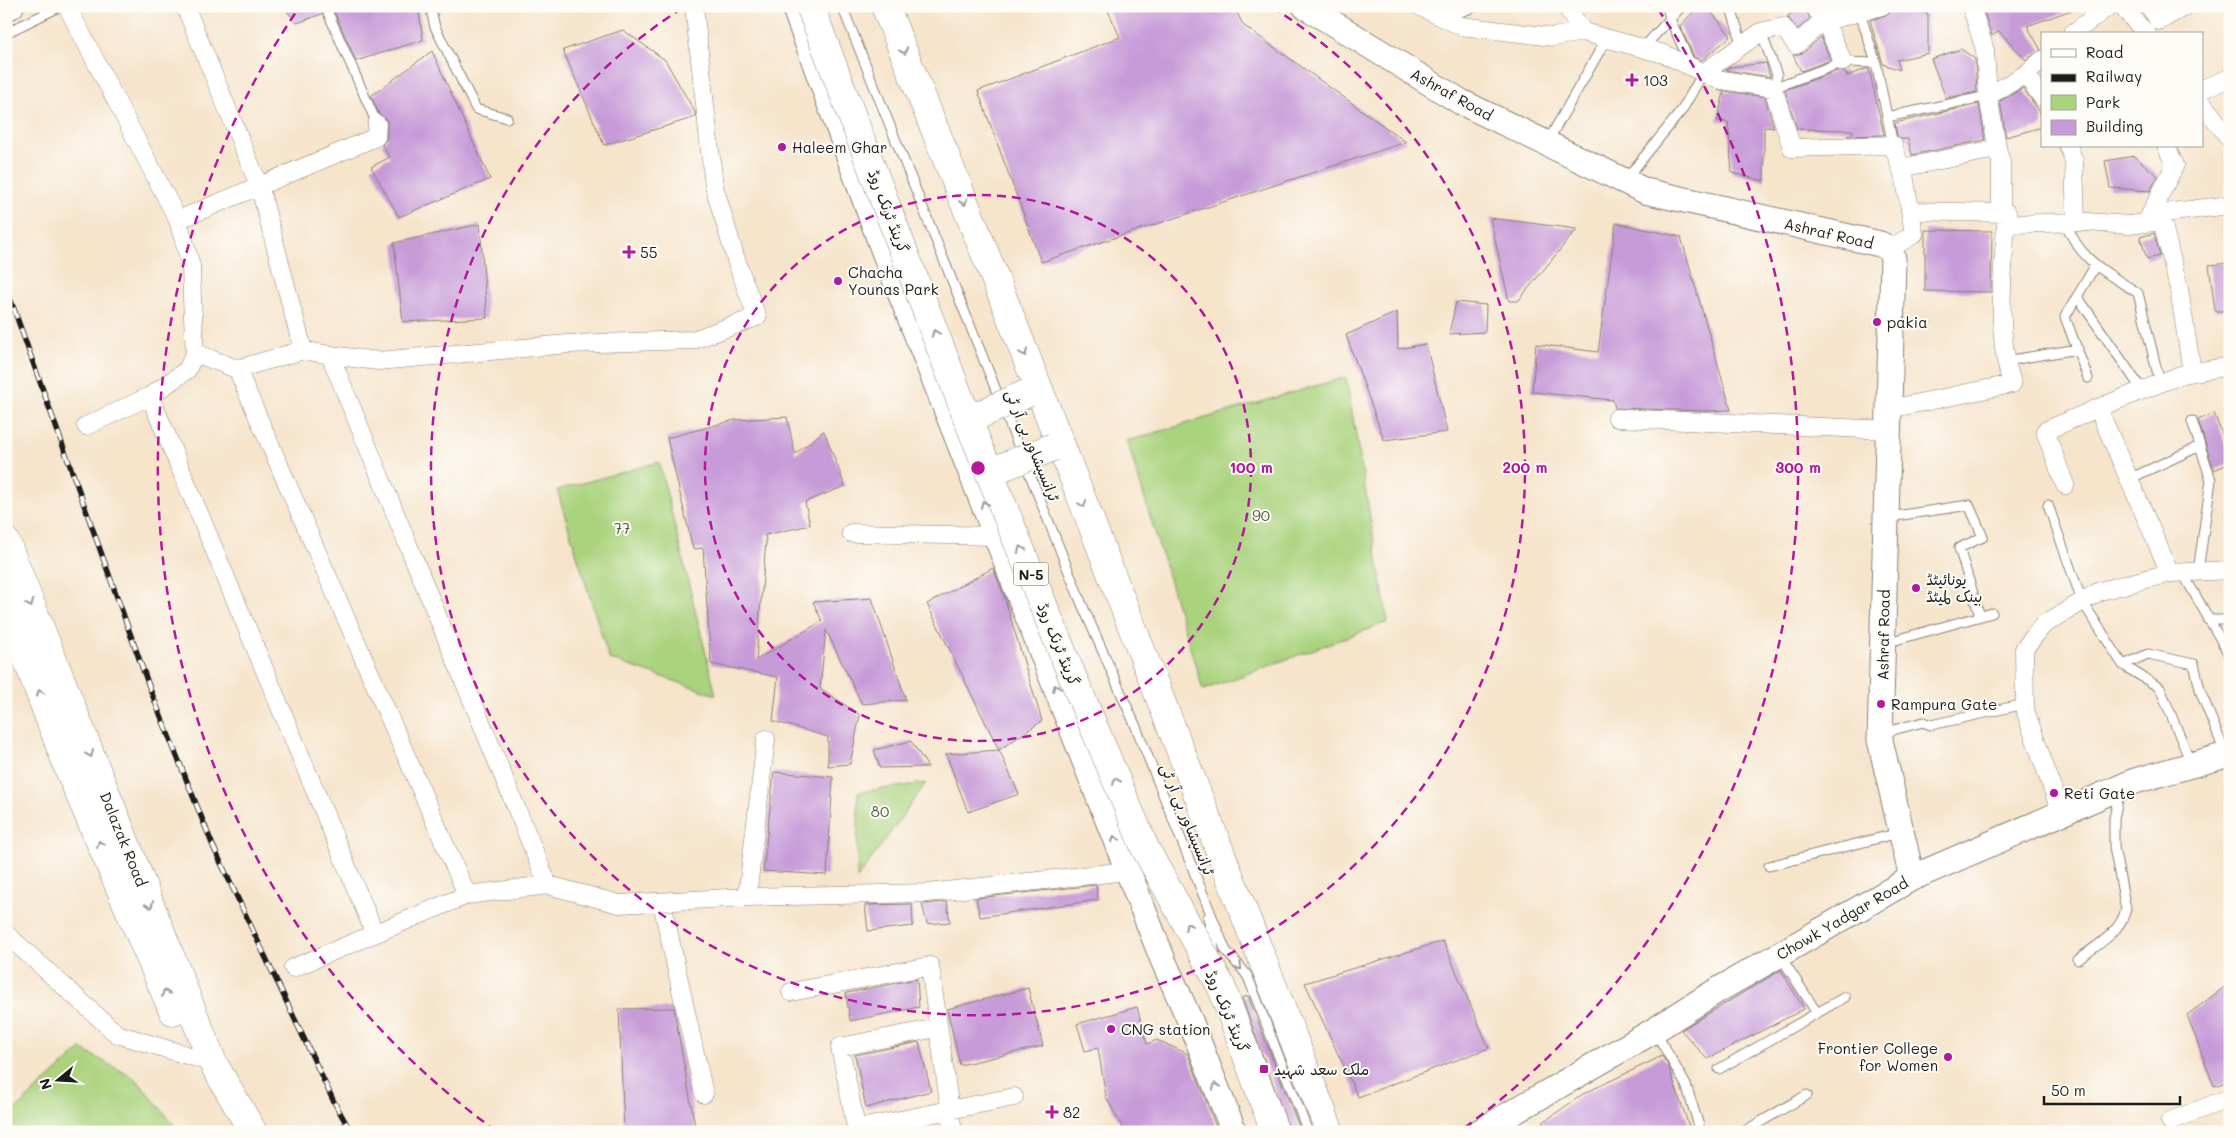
<svg xmlns="http://www.w3.org/2000/svg" width="2236" height="1138" font-family="Mali,'Playpen Sans Arabic',sans-serif">
  <style>
    .green { fill: #aad37e; stroke: #63784d }
    .building { fill: #c79bd8 }
    .lines { fill: none; stroke-linecap: round; stroke-linejoin: round }
    .lane-casing { stroke: #898074; stroke-width: 11 }
    .street-casing { stroke: #898074; stroke-width: 19 }
    .secondary-casing { stroke: #898074; stroke-width: 27 }
    .primary-casing { stroke: #898074; stroke-width: 29 }
    .highway-casing { stroke: #898074; stroke-width: 29 }
    .lane { stroke: #fff; stroke-width: 9 }
    .street { stroke: #fff; stroke-width: 18 }
    .secondary { stroke: #fff; stroke-width: 25 }
    .primary { stroke: #fff; stroke-width: 28 }
    .highway { stroke: #fff; stroke-width: 28 }
    .rail-casing { stroke: #1c1c1c; stroke-width: 5.5 }
    .rail { stroke: #fdfcf7; stroke-width: 4; stroke-dasharray: 11; stroke-linecap: butt }
    .highway-bridge-casing { stroke: #898074; stroke-width: 29; stroke-linecap: butt }
    .highway-bridge { stroke: #fff; stroke-width: 28 }
    .oneway { stroke: #999 }
    .ring { fill: none; stroke: #b5179e; stroke-width: 2.5; stroke-dasharray: 9 6 }
    .poi-dot { fill: #b5179e; stroke: #fdfcf7; stroke-width: 2 }
    .labels { text-anchor: middle; dominant-baseline: central; stroke-width: 4; stroke-linejoin: round; paint-order: stroke }
    .shield { fill: #fdfcf7; stroke: #605f5e; stroke-width: 1 }
    .shield-label { font-size: 14px; font-weight: bold; fill: #1c1c1c }
    .poi-label { font-size: 15px; fill: #1c1c1c; stroke: #fdfcf7; text-anchor: start }
    .street-label { font-size: 15px; fill: #1c1c1c; stroke: #fdfcf7 }
    .park-label { font-size: 15px; fill: #4e5c3e; stroke: #fdfcf7 }
    .centre { fill: #b5179e; stroke: #fdfcf7; stroke-width: 2.5 }
    .ring-label { font-size: 15px; text-anchor: middle; font-weight: bold; fill: #b5179e; stroke: #fdfcf7; stroke-width: 4; stroke-linejoin: round; paint-order: stroke }
  </style>
  <rect width="100%" height="100%" fill="#fdfcf7"/>
  <filter id="ink" filterUnits="userSpaceOnUse"><feTurbulence type="fractalNoise" baseFrequency=".02" numOctaves="2"/><feDisplacementMap in="SourceGraphic" scale="10" xChannelSelector="R" yChannelSelector="G"/><feConvolveMatrix kernelMatrix="1 2 1 2 8 2 1 2 1" color-interpolation-filters="sRGB"/></filter>
  <filter id="wash" filterUnits="userSpaceOnUse"><feTurbulence type="fractalNoise" baseFrequency=".0096" numOctaves="4" result="noise"/><feDisplacementMap in="SourceGraphic" scale="20" xChannelSelector="R" yChannelSelector="G"/><feGaussianBlur stdDeviation="1.12" result="paint"/><feColorMatrix in="noise" values="0 0 0 0 0 0 0 0 0 0 0 0 0 0 0 0 0 1.4 0 .05"/><feComposite in="paint" operator="in"/></filter>
  <g filter="url(#wash)">
    <rect width="100%" height="100%" fill="#f6e4cb"/>
    <path class="green" d="M1346 377 1388 622 1203 690 1127 441Z
      M659 462 716 695 609 659 557 490Z
      M926 783 857 879 858 792Z
      M81 1049 136 1079 180 1132H6V1118Z"/>
    <g id="blocks">
      <path class="building" d="M283 6H319L322 14 297 23Z
        M332 6H418L423 40 356 61Z
        M1106 6H1234L1243 25 1406 142 1041 262 978 91 1120 37Z
        M1699 6H1706L1731 36 1702 60 1694 57 1680 26Z
        M1800 6H1803L1810 18 1798 29 1787 17Z
        M1892 6 1928 14V53L1897 60 1900 70 1883 64 1870 20 1889 14Z
        M2002 6H2077V8L2027 26 2041 50 2026 60 1999 31 1992 36 1984 12Z
        M623 30 665 60 695 112 696 117 604 145 563 50Z
        M1821 37 1831 60 1801 71 1793 55 1803 53Z
        M1961 49 1975 59 1977 92 1946 98 1931 59Z
        M432 51 490 179 399 217 371 167 390 157 382 145 387 138V120L379 114 371 96Z
        M1766 63 1770 77 1726 70 1730 67Z
        M1866 69H1869L1884 135 1847 136 1853 133 1852 130 1797 129 1785 90 1837 71 1845 72 1847 76Z
        M2023 88 2042 115V127L2006 137 2000 101Z
        M1718 90 1765 97 1774 128 1764 127V181L1732 173 1728 122 1717 121 1724 92Z
        M1979 104 1985 140 1912 155 1908 139H1901L1897 136 1895 123Z
        M2134 156 2158 176 2150 191 2110 188 2105 161Z
        M1490 218 1577 229 1518 301H1509Z
        M1616 223 1681 237 1731 410 1707 411 1615 408 1613 400 1532 392 1536 344 1598 352Z
        M480 224 487 318 403 322 394 243Z
        M1925 230 1992 231 1991 292 1925 291Z
        M2154 233 2160 256 2147 259 2140 237Z
        M2230 263V311H2215L2209 265Z
        M1456 302 1486 305 1485 332 1449 334Z
        M1397 312 1398 349 1426 344 1447 432 1384 440 1346 335Z
        M2214 413 2230 455V463L2214 470 2198 420Z
        M787 417 795 454 824 431 845 486 805 502 810 525 765 535 766 541 756 660 822 621 813 602 872 598 906 700 862 704 826 630 820 688 860 715 850 764 828 766V737L773 721 778 677 711 664 703 548 693 549 667 438 735 420Z
        M993 568 1003 593 1042 721 999 750 927 604Z
        M911 741 928 767 880 768 874 750Z
        M999 750 1019 794 968 812 946 754Z
        M774 772 833 777 827 875 763 871Z
        M1096 885 1098 900 980 917 976 898Z
        M947 902 950 922 927 924 922 904Z
        M912 904 913 926 868 931 865 905Z
        M1443 941 1489 1048 1358 1097 1305 983Z
        M1781 970 1804 1009 1707 1059 1681 1030Z
        M917 979 919 1007 850 1021 846 993Z
        M2230 983V1081L2214 1086 2187 1015Z
        M1028 988 1043 1046 960 1065 947 1009Z
        M1248 996 1301 1132H1290L1242 998Z
        M1137 1007 1147 1044 1157 1040 1188 1054 1218 1132H1125L1106 1097 1098 1048 1085 1051 1077 1024Z
        M674 1008 696 1132H624L619 1009Z
        M919 1042 931 1091 866 1108 855 1055Z
        M1662 1056 1668 1065 1691 1132H1529L1583 1094Z"/>
    </g>
  </g>
  <g filter="url(#ink)">
    <use href="#blocks" fill-opacity="0" stroke="#898074" stroke-width="1"/>
    <g class="lines">
      <defs>
        <path id="lane" d="M325 6 377 124
          M430 6 435 27 476 109 507 118
          M842 6 1081 602 1136 727 1225 949C1232 959 1241 966 1248 977L1308 1132
          M1667 6 1670 19 1691 65
          M1731 8 1739 34 1740 46
          M1859 10 1876 63 1893 145
          M1446 17 1477 6
          M1761 32 1777 75 1773 88 1843 62 1876 63
          M6 33 61 6
          M1643 48 1682 6
          M1887 117 1988 96
          M1548 141 1607 38
          M1626 179 1682 110 1703 73
          M2066 223C2079 260 2107 273 2138 293L2160 383
          M2077 296 2142 390
          M2005 361 2078 349
          M2088 378 2065 317 2095 266
          M2192 421 2211 480 2198 571
          M2129 479 2200 446
          M2048 505 2082 601 2123 665 2160 688 2191 763
          M1889 517 1969 505 1983 537 1959 548 1980 616
          M2182 572 2230 656
          M2208 620H2230
          M1885 643 1992 613
          M2123 665 2148 654 2194 664 2201 693 2226 755
          M1882 733 1923 722 1931 725 2025 704
          M1769 866 1899 833
          M1208 917 1215 954
          M1781 957 1817 1013
          M2078 960C2096 945 2120 934 2126 909L2114 847V818L2120 791
          M1656 1033 1686 1085 1701 1132
          M1719 1069 1845 997
          M1743 1132 1807 1095"/>
        <path id="street" d="M67 6 178 220 191 266 192 299 195 353 187 370 150 396 86 426
          M185 6 260 188 303 350
          M1419 6 1461 26 1553 37 1583 32 1664 54 1716 79 1773 88 1792 148 1893 145 1905 180 1914 234 1890 249
          M1566 6 1583 32
          M1814 6 1826 23 1843 62
          M1971 6 1985 50 1988 96
          M2121 6 2147 34
          M2149 6 2159 21 2186 6
          M2072 34 2109 6
          M1703 73 1761 32 1783 27 1796 45 1817 26 1837 18 1882 6
          M2026 74 2042 97
          M2202 89 2230 78
          M2202 103 2230 139
          M2068 146 2074 161 2076 222
          M1998 152 1988 96 2026 74 2042 60
          M1901 168 1991 150 1998 152 2001 162V213
          M178 220 376 137 377 124
          M2162 221 2165 213 2230 205
          M2146 223 2175 165 2166 146
          M2007 224 2087 222 2129 225 2162 221 2179 289 2192 372
          M195 353 237 369 467 895
          M330 355 378 361 568 344 693 340 757 317 737 263 714 186 694 6
          M237 369 303 350 330 355 548 885
          M150 396 375 934
          M1889 409 2012 384C1995 330 2003 269 2007 213L1910 211
          M1617 418 1888 430
          M2065 485 2045 431 2098 408
          M851 533 996 536
          M2170 573 2098 408 2183 374 2230 366
          M2061 813 2025 710 2024 649 2043 625 2100 591 2170 573 2230 570
          M747 897 766 739
          M662 903 704 1094
          M6 934 117 1034 213 1063
          M293 968 467 895 548 885 619 904 747 897 928 893 1127 871
          M791 992 930 966 953 1132
          M2170 1121 2230 1098
          M856 1129 1014 1097
          M857 1132 840 1047 937 1028"/>
        <path id="secondary" d="M794 6 883 249 1163 960 1191 1023 1234 1132
          M1305 6 1461 102 1645 191 1880 244 1890 249 1893 259 1880 740 1912 878
          M6 8 11 6
          M1479 1132 1655 1030 1713 993 1912 878 2135 781 2230 754"/>
        <path id="primary" d="M6 542 213 1063 253 1132
          M6 604 69 770 173 1011"/>
        <path id="highway" d="M885 6 1007 308 1330 1132"/>
      </defs>
      <use href="#lane" class="lane-casing"/>
      <use href="#street" class="street-casing"/>
      <use href="#secondary" class="secondary-casing"/>
      <use href="#primary" class="primary-casing"/>
      <use href="#highway" class="highway-casing"/>
      <use href="#lane" class="lane"/>
      <use href="#street" class="street"/>
      <use href="#secondary" class="secondary"/>
      <use href="#primary" class="primary"/>
      <use href="#highway" class="highway"/>
      <defs>
        <path id="rail" d="M6 287 150 689 213 846 333 1100 351 1132"/>
      </defs>
      <use href="#rail" class="rail-casing"/>
      <use href="#rail" class="rail"/>
      <defs>
        <path id="highway-bridge" d="M810 6 968 420 1068 666 1145 848 1221 986 1275 1132
          M968 420 1028 393
          M990 472 1053 447"/>
      </defs>
      <use href="#highway-bridge" class="highway-bridge-casing"/>
      <use href="#highway-bridge" class="highway-bridge"/>
    </g>
    <defs><path id="oneway-chevron" d="M-2-3.5L2.5 0L-2 3.5" fill="none" stroke-width="1.6" stroke-linecap="round" stroke-linejoin="round" transform="scale(1.25)"/></defs>
    <g class="oneway">
      <use href="#oneway-chevron" transform="translate(904 51) rotate(68)"/>
      <use href="#oneway-chevron" transform="translate(964 202) rotate(68)"/>
      <use href="#oneway-chevron" transform="translate(935 333) rotate(-111)"/>
      <use href="#oneway-chevron" transform="translate(1024 353) rotate(69)"/>
      <use href="#oneway-chevron" transform="translate(984 504) rotate(-112)"/>
      <use href="#oneway-chevron" transform="translate(1083 504) rotate(69)"/>
      <use href="#oneway-chevron" transform="translate(1021 549) rotate(-112)"/>
      <use href="#oneway-chevron" transform="translate(30 604) rotate(68)"/>
      <use href="#oneway-chevron" transform="translate(1056 688) rotate(-111)"/>
      <use href="#oneway-chevron" transform="translate(40 693) rotate(-111)"/>
      <use href="#oneway-chevron" transform="translate(90 754) rotate(68)"/>
      <use href="#oneway-chevron" transform="translate(1116 781) rotate(-113)"/>
      <use href="#oneway-chevron" transform="translate(1115 839) rotate(-111)"/>
      <use href="#oneway-chevron" transform="translate(100 844) rotate(-113)"/>
      <use href="#oneway-chevron" transform="translate(150 905) rotate(68)"/>
      <use href="#oneway-chevron" transform="translate(1188 926) rotate(-119)"/>
      <use href="#oneway-chevron" transform="translate(1239 967) rotate(45)"/>
      <use href="#oneway-chevron" transform="translate(165 993) rotate(-114)"/>
      <use href="#oneway-chevron" transform="translate(1216 1086) rotate(-112)"/>
    </g>
  </g>
  <g class="ring">
    <circle cx="978" cy="468" r="273"/>
    <path d="M1272 7A547 547 0 1 1 684 7"/>
    <path d="M496 1131A820 820 0 0 1 298 9M1658 9A820 820 0 0 1 1460 1131"/>
  </g>
  <g class="poi-dot">
    <path d="M1629.5 72.5h5v5h5v5h-5v5h-5v-5h-5v-5h5z"/>
    <circle cx="782" cy="147" r="5"/>
    <path d="M626.5 244.5h5v5h5v5h-5v5h-5v-5h-5v-5h5z"/>
    <circle cx="838" cy="281" r="5"/>
    <circle cx="1877" cy="322" r="5"/>
    <circle cx="1916" cy="588" r="5"/>
    <circle cx="1881" cy="704" r="5"/>
    <circle cx="2054" cy="793" r="5"/>
    <circle cx="1111" cy="1029" r="5"/>
    <circle cx="1948" cy="1057" r="5"/>
    <rect x="1259" y="1064" width="10" height="10" rx="2.5"/>
    <path d="M1049.5 1104.5h5v5h5v5h-5v5h-5v-5h-5v-5h5z"/>
  </g>
  <g class="labels">
    <rect class="shield" x="1013.5" y="562.5" width="35" height="23" rx="4"/>
    <g class="shield-label">
      <text x="1031" y="574">N-5</text>
    </g>
    <g class="poi-label">
      <text x="1643" y="80">103</text>
      <text x="792" y="147">Haleem Ghar</text>
      <text x="640" y="252">55</text>
      <text x="848" y="272">Chacha<tspan x="848" dy="17">Younas Park</tspan></text>
      <text x="1887" y="322">pakia</text>
      <text x="1926" y="579">یونائیٹڈ<tspan x="1926" dy="17">بینک لمیٹڈ</tspan></text>
      <text x="1891" y="704">Rampura Gate</text>
      <text x="2064" y="793">Reti Gate</text>
      <text x="1121" y="1029">CNG station</text>
      <text x="1938" y="1048" text-anchor="end">Frontier College<tspan x="1938" dy="17">for Women</tspan></text>
      <text x="1274" y="1069">ملک سعد شہید</text>
      <text x="1063" y="1112">82</text>
    </g>
    <g class="street-label">
      <text transform="translate(1452 94) rotate(29)">Ashraf Road</text>
      <text transform="translate(889 211) rotate(69)">گرینڈ ٹرنک روڈ</text>
      <text transform="translate(1829 233) rotate(13)">Ashraf Road</text>
      <text transform="translate(1033 445) rotate(68)">ٹرانسپشاور بی آر ٹی</text>
      <text transform="translate(1883 635) rotate(-89)">Ashraf Road</text>
      <text transform="translate(1059 644) rotate(68)">گرینڈ ٹرنک روڈ</text>
      <text transform="translate(1188 819) rotate(68)">ٹرانسپشاور بی آر ٹی</text>
      <text transform="translate(124 839) rotate(68)">Dalazak Road</text>
      <text transform="translate(1842 918) rotate(-30)">Chowk Yadgar Road</text>
      <text transform="translate(1228 1011) rotate(67)">گرینڈ ٹرنک روڈ</text>
    </g>
    <g class="park-label">
      <text x="1261" y="515">90</text>
      <text x="622" y="528">77</text>
      <text x="880" y="811">80</text>
    </g>
  </g>
  <circle cx="978" cy="468" r="8" class="centre"/>
  <g class="ring-label">
    <text x="1251" y="473">100 m</text>
    <text x="1525" y="473">200 m</text>
    <text x="1798" y="473">300 m</text>
  </g>
  <rect width="2236" height="1138" fill="none" stroke="#fdfcf7" stroke-width="25"/>
  <rect x="2041" y="32" width="162" height="115" fill="#fdfcf7" stroke="#a3a29f"/>
  <rect x="2051" y="49" width="25" height="8" fill="#ffffff" stroke="#a3a29f"/>
  <text x="2086" y="58" font-size="15" fill="#1c1c1c">Road</text>
  <rect x="2051" y="74" width="25" height="8" fill="#1c1c1c" stroke="#a3a29f"/>
  <text x="2086" y="82" font-size="15" fill="#1c1c1c">Railway</text>
  <rect x="2051" y="95" width="25" height="15" fill="#aad37e" stroke="#a3a29f"/>
  <text x="2086" y="108" font-size="15" fill="#1c1c1c">Park</text>
  <rect x="2051" y="120" width="25" height="15" fill="#c79bd8" stroke="#a3a29f"/>
  <text x="2086" y="132" font-size="15" fill="#1c1c1c">Building</text>
  <g transform="translate(58 1080) rotate(252)" stroke="#fdfcf7" stroke-width="4" paint-order="stroke">
  <path d="M0-4L9 19L0 12L-9 19Z" fill="#1c1c1c"/>
  <text y="-8" font-size="14" font-weight="bold" text-anchor="middle" fill="#1c1c1c">N</text>
  </g>
  <path d="M2044 1096v8h136v-8" fill="none" stroke="#1c1c1c" stroke-width="2.5"/>
  <text x="2051" y="1096" font-size="15" fill="#1c1c1c" stroke="#fdfcf7" stroke-width="4" paint-order="stroke">50 m</text>
</svg>
